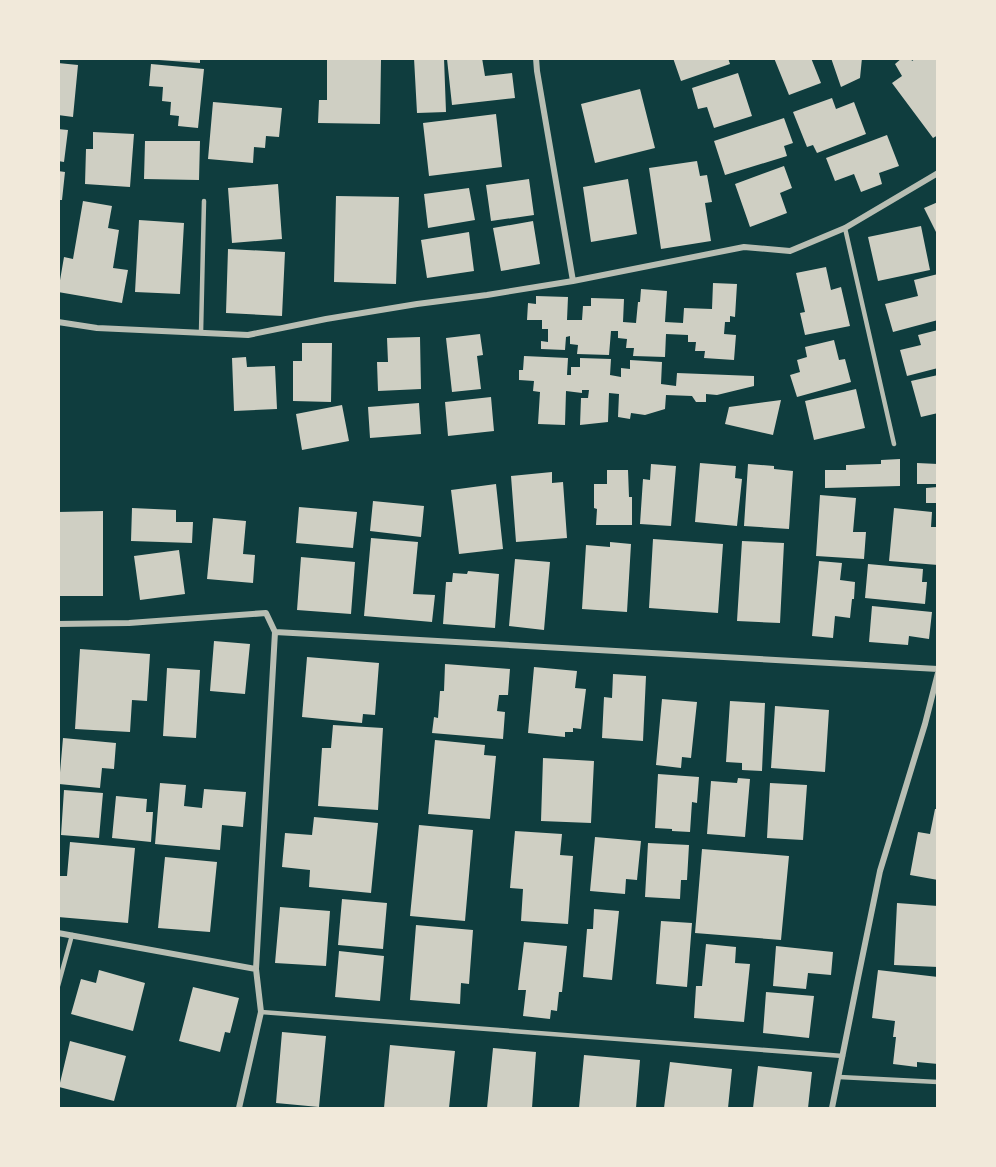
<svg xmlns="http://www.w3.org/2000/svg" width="996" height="1167" font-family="'Noto Sans',sans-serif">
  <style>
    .building { fill: #cfcfc3 }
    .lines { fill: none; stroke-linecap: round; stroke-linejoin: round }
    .service { stroke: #b8beb3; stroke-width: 4.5 }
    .minor { stroke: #b8beb3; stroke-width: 6 }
  </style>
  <rect width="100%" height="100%" fill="#0f3d3e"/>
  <path class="building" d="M159 58H200V63L159 60Z
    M414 58H444L446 112 417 113Z
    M453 58H482L485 76 512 73 515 98 452 105 447 59Z
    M673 58H728L730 64 681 81Z
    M774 58H811L821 83 789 95Z
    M831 58H862L860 78 841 87Z
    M902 58H911L912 61 916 58H938V135L933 138 892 83 902 76 895 64Z
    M327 60H381L380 124 318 123 319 100H327Z
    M58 63 78 65 73 117 58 115Z
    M151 64 204 69 198 128 178 126 179 116 170 115 171 102 162 101 163 87 149 86Z
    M738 73 752 116 714 128 707 107 698 109 692 88Z
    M640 89 655 148 595 163 581 104Z
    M832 98 836 109 854 102 866 134 817 153 813 145 807 147 793 112Z
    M213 102 282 108 279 137 266 136 265 148 254 147 253 163 208 159Z
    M496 114 502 167 429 176 423 123Z
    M784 118 793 143 784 146 787 156 725 175 714 141Z
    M58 129 68 130 64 162 58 161Z
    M93 132 134 134 130 187 85 184 86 149H93Z
    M887 135 899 166 879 173 882 184 861 192 854 174 835 181 826 158Z
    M145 141H200L199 180 144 179Z
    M697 161 700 176 707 175 712 202 705 203 711 241 661 249 649 168Z
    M784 166 792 188 780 193 787 213 750 227 735 184Z
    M58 171 65 172 62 200H58Z
    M529 179 534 215 491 221 486 185Z
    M628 179 637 234 591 242 583 187Z
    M278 184 282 239 232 243 228 188Z
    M469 188 475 220 428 228 424 194Z
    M336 196 399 197 396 284 334 282Z
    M83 201 112 206 108 228 119 230 113 268 128 270 122 303 58 292 64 257 73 259Z
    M938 202V236L924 208Z
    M139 220 184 223 180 294 135 292Z
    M533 221 540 264 501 271 493 228Z
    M921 226 930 270 878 281 868 237Z
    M469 232 474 271 427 278 421 240Z
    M228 249 285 252 282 316 226 313Z
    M826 267 831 290 841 287 850 326 805 335 800 313 805 312 796 273Z
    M938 274V320L893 332 885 304 918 296 914 280Z
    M713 283 737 284 735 317 730 316V322H725L724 334 736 335 734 360 704 358 705 351H695L696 342H688V335L666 334 665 357 633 356 634 348H626L627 339 618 338V331H611L609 355 577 354 578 345 570 344V336L566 337 565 350 541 349V341L548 342V329H542V320H527L528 303 536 304V296L568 297 567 320H582L583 306H591V298L624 299 623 322 636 323 638 302H640L641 289 667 291 665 322 683 323 684 308 712 309Z
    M938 330V368L907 376 900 350 921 345 918 335Z
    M480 334 483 355 477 356 481 389 452 392 446 338Z
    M420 337 421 389 378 391 377 362H388L387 338Z
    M834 340 839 360 845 359 851 382 797 397 790 375 800 372 797 360 807 357 805 347Z
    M302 343H332L331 402 293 401V361H302Z
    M524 356 568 358 567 375H571V367H580V358L611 359 610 375 621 377V368L630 369V360L662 362 661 384 676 386 677 373 754 376V386L717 395 706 394V402H696L692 396 666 395 665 409 645 415 631 413 630 419 618 417 619 394 609 393 608 422 580 425 581 398H588L589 390H582V393L566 391 565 425 538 424 540 392 533 391 534 381 519 380V370H523Z
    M246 357 247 367 275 366 277 409 234 411 232 358Z
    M938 375V413L921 417 911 381Z
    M856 389 865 428 814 440 805 401Z
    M491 397 494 431 448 436 445 402Z
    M781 400 773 435 725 424 729 407Z
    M419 403 421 434 370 438 368 407Z
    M342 405 349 441 302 450 296 414Z
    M900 459V486L825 488V470H846V465L881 464V460Z
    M700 463 736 466 735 478 742 479 737 526 695 522Z
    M917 463 938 464V484H917Z
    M651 464 676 466 671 526 640 524 643 479 650 480Z
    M748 464 774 466V469L793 471 789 529 744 526Z
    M607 470H628L629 497H632V525H596L597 509 594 508V484H607Z
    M552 472V483L563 482 567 538 516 542 511 476Z
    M496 484 503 549 459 554 451 490Z
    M938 487V503H926V488Z
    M820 495 856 498 853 532H866L864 559 816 556Z
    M373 501 424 506 421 537 370 531Z
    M299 507 357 512 353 548 296 543Z
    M132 508 176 510V522H193L192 543 131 541Z
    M894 508 932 512 931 527H938V565L889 561Z
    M103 511V596H58V512Z
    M213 518 246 521 243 554 255 555 253 583 207 579Z
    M371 538 418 542 413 594 435 595 432 622 364 616Z
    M653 539 723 544 718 613 649 608Z
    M742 541 784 543 780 623 737 621Z
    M610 542 631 544 627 612 582 609 586 545 610 547Z
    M179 550 185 594 140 600 134 556Z
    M301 557 355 562 351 614 297 610Z
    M515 559 550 562 544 630 509 626Z
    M819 561 842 563 840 580 855 582 854 599H852L850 618 835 616 833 638 812 636Z
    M868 564 923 569 922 582H927L925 604 865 598Z
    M468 571 499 574 495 628 443 624 446 582H452L453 573 467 574Z
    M872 606 932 612 929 639 909 636 908 645 869 642Z
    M214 641 250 644 245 694 210 691Z
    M80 649 150 654 147 701 132 700 130 732 75 729Z
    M307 657 379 663 375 715 363 714 362 723 302 717Z
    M445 664 510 669 508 695H499L497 711 505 712 503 739 432 733 434 717 438 718 440 691H444Z
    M534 667 577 671 575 688 586 689 581 729 573 728V732H565V737L528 733Z
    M167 668 200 670 196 738 163 736Z
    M613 674 646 676 643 741 602 738 604 697 612 698Z
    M662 699 697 702 691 758 682 757 681 768 656 765Z
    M730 701 765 703 762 771 742 770V763L726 762Z
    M775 706 829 710 825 772 771 768Z
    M333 725 383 728 378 810 318 806 322 748H331Z
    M63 738 116 743 114 769 102 768 100 788 59 784Z
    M435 740 485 745 484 755 496 756 490 819 428 814Z
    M543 758 594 761 591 823 541 821Z
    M658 774 699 777 697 803 692 802 690 832 672 831V829L655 828Z
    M738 778 750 779 745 837 707 834 711 781 737 783Z
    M160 783 186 785 184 806 202 808 204 789 246 792 243 827 222 825 220 850 155 844Z
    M770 783 807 785 803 840 767 838Z
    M64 790 103 793 99 838 61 835Z
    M116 796 147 799 146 812H153L151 842 112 838Z
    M935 809H938V880L910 875 918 832 930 834Z
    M314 817 378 823 371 893 309 887 310 870 282 867 285 833 312 835Z
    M419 825 473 830 465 921 410 916Z
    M515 831 562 834 560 855 573 856 568 924 521 921 523 889 510 888Z
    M595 837 641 841 637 880 626 879 625 894 590 891Z
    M70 842 135 848 128 923 58 917V876H67Z
    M648 843 689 845 687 880H681L680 899 645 897Z
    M702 849 789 856 781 940 695 933Z
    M165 857 217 862 210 932 158 928Z
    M342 899 387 903 383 949 338 945Z
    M897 903 938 906V967L894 965Z
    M280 907 330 911 326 966 275 963Z
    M594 909 619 911 612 980 583 977 587 929H593Z
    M661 921 692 923 687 987 656 984Z
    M416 925 473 930 469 984 461 983 460 1004 410 1000Z
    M524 942 567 946 562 992H559L557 1011 551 1010 550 1019 523 1016 526 990H518Z
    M706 944 736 947 735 963 750 964 744 1022 694 1018 696 986H702Z
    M776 946 833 952 831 975 808 973 806 989 773 986Z
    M339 951 384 956 380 1001 335 997Z
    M99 970 145 983 133 1031 71 1014 81 979 96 983Z
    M878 970 938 977V1064L917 1062V1067L893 1064 896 1037H893L895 1021 872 1018Z
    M193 987 239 998 230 1033 225 1032 220 1052 179 1041Z
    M766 992 814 996 809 1038 763 1033Z
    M282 1032 326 1036 319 1107 276 1103Z
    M70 1041 126 1056 114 1101 59 1087Z
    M390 1045 455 1051 449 1108H384Z
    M493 1048 536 1052 532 1108H487Z
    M584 1055 640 1060 636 1108H579Z
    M670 1062 732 1069 728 1108H664Z
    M758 1066 812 1072 808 1108H753Z"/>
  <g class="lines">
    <path class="service" d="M845 228 894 444
      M201 333 204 201
      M58 986 72 935
      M261 1012 843 1056
      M839 1077 938 1082"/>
    <path class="minor" d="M536 58 537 71 573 281
      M58 322 97 328 248 335 326 319 417 304 487 295 573 281 744 247 790 251 845 228 938 173
      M58 624 129 623 266 613 275 632 256 969 261 1012 239 1108
      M275 632 938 669
      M58 933 256 969
      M832 1108 858 978 880 871 925 724 938 673"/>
  </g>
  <rect width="996" height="1167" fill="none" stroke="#f1e9da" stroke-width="120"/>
</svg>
